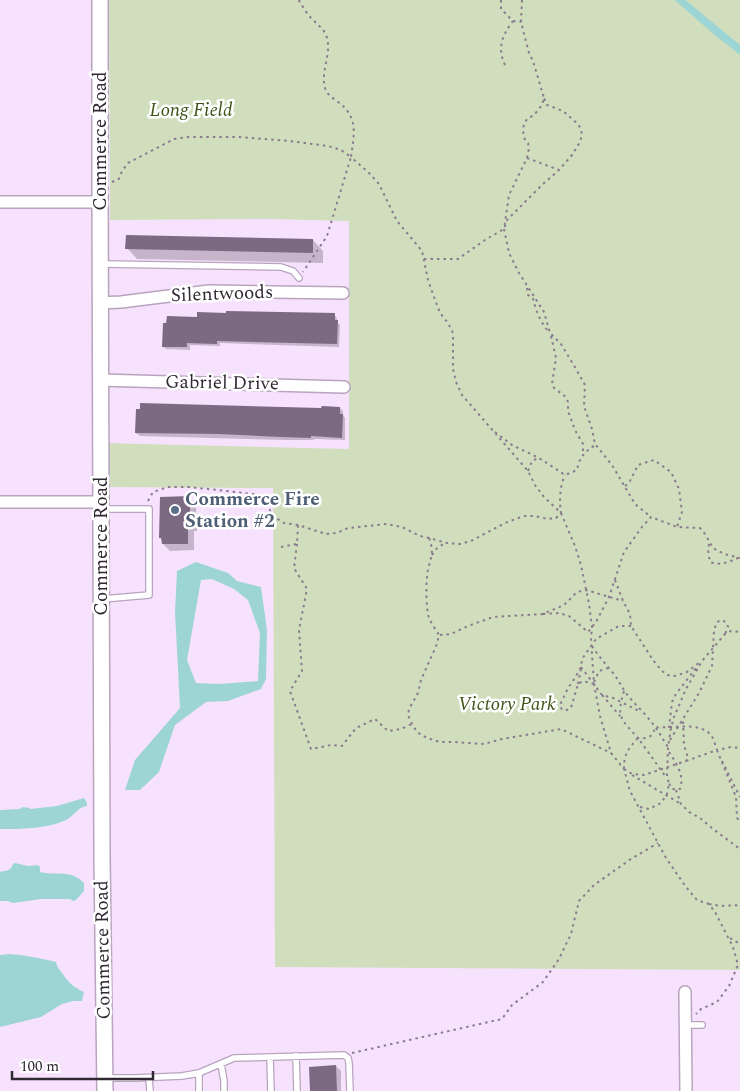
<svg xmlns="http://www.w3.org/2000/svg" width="740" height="1091" font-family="Spectral,serif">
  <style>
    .green { fill: #d0debd }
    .water { fill: #9dd5d5; fill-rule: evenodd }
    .shadow { fill: #0003 }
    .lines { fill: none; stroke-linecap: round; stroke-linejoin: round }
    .stream { stroke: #9dd5d5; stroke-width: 3 }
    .building { fill: #7c6a82 }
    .lane-casing { stroke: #b8a4be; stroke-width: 8 }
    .street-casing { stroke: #b8a4be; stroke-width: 14 }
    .secondary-casing { stroke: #b8a4be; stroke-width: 18 }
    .path { stroke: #8a7c8e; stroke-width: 2; stroke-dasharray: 2.5 4; stroke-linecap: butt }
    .lane { stroke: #fff; stroke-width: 5.5 }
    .street { stroke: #fff; stroke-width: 11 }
    .secondary { stroke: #fff; stroke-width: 15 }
    .service-dot { fill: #5c6f8a; stroke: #fff; stroke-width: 2 }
    .labels { text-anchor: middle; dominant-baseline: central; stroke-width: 5; stroke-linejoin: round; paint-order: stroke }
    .park-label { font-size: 19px; font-style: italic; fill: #405418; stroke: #fff }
    .street-label { font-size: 19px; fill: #302832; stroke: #fff }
    .service-label { font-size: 19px; font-weight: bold; fill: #4e5e75; stroke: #fff; text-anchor: start }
  </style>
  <rect width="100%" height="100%" fill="#f7e2fd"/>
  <path class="green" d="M109 0H740V970L275 967 273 488 101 487 102 443 349 449V221L272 219 110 220Z"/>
  <path class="water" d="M677 0H683L740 47V53L716 34Z
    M196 562 228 573 237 581 261 587 267 630 266 679 261 689 228 701 206 702 175 725 159 772 140 790H125L135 760 180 708 175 612 177 571ZM212 579 234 589 248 600 260 633 258 681 219 684 196 683 187 660 201 580Z
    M84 798 87 803V806C77 807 73 818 64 821 44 829 21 829 0 829V810L20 809 23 807 30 808V809L57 806Z
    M15 863 28 866 38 865 40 867V872C56 876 71 869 84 883V891L76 900 73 901 70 899H41L13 903 8 901H0V872C7 870 11 871 13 864Z
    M9 954C25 955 40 958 56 962 57 967 59 969 62 973 70 984 72 986 84 992L82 1001H73L62 1004 41 1017 0 1027V955Z"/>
  <path class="shadow" d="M313 240 323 251V263L137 259 127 248Z
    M334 315 337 318V322L340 325 339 347 220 343V346L190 345V350L166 349 163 346 198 319Z
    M340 408 343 411V415L345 418V440L314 439V440H285L140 436 136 433 323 409Z
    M189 498 196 505 197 531H194V550L170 551 163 544Z
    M336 1066 341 1071V1091H311Z"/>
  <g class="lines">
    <path class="stream" d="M677 0 716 34 740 53
      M683 0 740 47"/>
  </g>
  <path class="building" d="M126 235 313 239V253L125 249Z
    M226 311 335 313V320H338L337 344 217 341V344L187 343V347H162L163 323H166L167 316 197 317V312L226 313Z
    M140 403 321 408 322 406 340 407V414H343L342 438 311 436V438L281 437 219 434 135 433 136 409H140Z
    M190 496V524H188V544H162L161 538H159L160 497Z
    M336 1065 337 1091H310L309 1067Z"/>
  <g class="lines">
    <defs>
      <path id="lane" d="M102 264 281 267 293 271 299 278
        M103 509H149V595L103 599
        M685 1025H702
        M296 1056 297 1091
        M270 1057 271 1091
        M221 1064 224 1081V1091
        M199 1073V1091
        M105 1078H135L182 1076 199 1073 234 1058 344 1055 348 1058 349 1063 350 1091
        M149 1078 150 1091"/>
      <path id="street" d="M0 202H100
        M100 303 121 302 209 291 343 293
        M100 380 344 387
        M0 502H101
        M685 992 686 1091"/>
      <path id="secondary" d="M100 0V186L102 856 105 1091"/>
    </defs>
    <use href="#lane" class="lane-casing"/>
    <use href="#street" class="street-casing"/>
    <use href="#secondary" class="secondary-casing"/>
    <path class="path" d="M299 0 300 3C304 8 307 14 311 18 317 24 323 28 326 35 333 52 320 71 325 88 327 95 333 98 338 102 359 117 354 135 351 157L369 173 379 184 397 221 422 251 428 280 434 297 440 313 448 323 453 333V369L456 382 462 395 528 471 535 485 544 497 561 513 575 546 581 565 589 604 592 627 591 639 594 684 600 716 611 753 624 769 630 791 666 858 686 887 697 900 709 904 715 912 733 947 738 965 729 986 717 1002 701 1009 696 1014
      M501 0V9L513 21 521 22
      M522 0 521 22 529 53 533 61 544 98 542 105 534 115 527 119 524 124 523 131 525 140 528 143 529 148 527 158 509 195 504 229 509 253 519 273 544 312 550 333 561 344 576 369 585 385 584 406 592 429 595 444 612 465 635 504 651 517
      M505 65C497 47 502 36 513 21
      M527 158 559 170
      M112 182 119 179 122 171 128 163 174 139 188 137H239L289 141 328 146 341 150 351 157 327 236 303 272
      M424 259H458L485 240 504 229 507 220 541 186 559 170 572 155 580 142 582 135 581 129 578 124 563 111 547 105 544 98
      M527 288 528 295 533 298C535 309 541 323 548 331
      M551 336 556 358 552 384 554 388 566 397 568 402V411L575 430 583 444V455
      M495 432 512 445 539 458 565 475 577 470C580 456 584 453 595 445
      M528 471 532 461 538 458
      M625 486 629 483 638 465 654 460 671 472 679 489 682 512 677 527
      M148 501 153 492 168 487H190L262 495 273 516 284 523 298 525 326 534 337 533 348 528 387 524 402 527 420 536 429 538 447 543 460 544 471 541 505 523 524 516H535L548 519 556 518 561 513C559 501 560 485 565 475
      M429 538C436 555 428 561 427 577 426 587 426 609 429 618 431 623 436 630 439 635L437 644 421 680 418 693 409 709 408 715 412 724 417 732 427 738 440 742H454L484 744 502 739 561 729 611 753
      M297 544 294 568 307 589 299 630 302 671 290 691 311 749 331 745 342 746 356 728 375 719 388 731 401 729 412 724
      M709 544 708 550 710 562C721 566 728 562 738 558
      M281 547 297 544 298 525
      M432 555 436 549 445 543
      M615 580 623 601 630 614 631 626 653 660 661 670 667 675 675 676 687 672 700 662
      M543 614 559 613 569 616 588 632 596 622 609 597 624 552 642 527 651 517 677 527 700 528 705 534 713 548 724 554 740 558
      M440 635 451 634 468 626 493 617 543 614 564 605 577 592 586 590 623 601
      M592 646C598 656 606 664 613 673 618 679 621 686 626 693 635 705 647 715 656 728 660 734 664 741 668 747
      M581 667 602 695 613 698 639 711
      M594 682 599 671 608 668
      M578 684 581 669
      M594 684 583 681 578 684 571 708 567 710H562L560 705 568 688 575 678 581 667 582 659 596 639 610 631 619 626H631
      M624 691C616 718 621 719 638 738 648 739 653 737 655 727 672 729 699 721 711 735 714 739 715 745 717 750L731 747 740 748
      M602 695 620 716
      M669 728 672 702 676 694 696 668
      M670 740 699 693 712 666 714 630 717 622 722 620 727 623 728 627 725 634
      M717 750 736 797 737 818 740 821
      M669 752C676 763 685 775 680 789L676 790 671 788 669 783
      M686 761 717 750
      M722 761 740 797
      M624 769 632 774 644 775 686 761 688 758 684 745 683 720
      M624 769C624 754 628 749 638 738L666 777
      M632 775 681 804
      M676 790 681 804 689 812 700 818 713 829 740 849
      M640 807 649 809 661 803 667 794 669 783 667 777 668 747 671 728 674 717 686 689 702 661 725 634 731 631 740 632
      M709 904 721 906 740 905
      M730 938 740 944
      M352 1053 502 1019 512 1005 543 982 559 959 571 934 579 901 594 885 631 859 658 843"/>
    <use href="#lane" class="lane"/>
    <use href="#street" class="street"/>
    <use href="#secondary" class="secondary"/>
  </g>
  <circle class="service-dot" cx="175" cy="510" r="5"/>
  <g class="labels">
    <g class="park-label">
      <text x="191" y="110">Long Field</text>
      <text x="507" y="704">Victory Park</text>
    </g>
    <g class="street-label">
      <text transform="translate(100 141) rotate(-90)">Commerce Road</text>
      <text transform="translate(222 294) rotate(-2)">Silentwoods</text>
      <text transform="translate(222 383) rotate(1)">Gabriel Drive</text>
      <text transform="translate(101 546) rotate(-90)">Commerce Road</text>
      <text transform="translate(103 950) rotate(-91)">Commerce Road</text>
    </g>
    <g class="service-label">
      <text x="185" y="499">Commerce Fire<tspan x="185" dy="22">Station #2</tspan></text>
    </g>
  </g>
  <path d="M12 1071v8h141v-8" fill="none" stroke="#302832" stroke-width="2.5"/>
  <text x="20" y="1071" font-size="15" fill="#302832" stroke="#ffffff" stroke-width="4" paint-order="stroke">100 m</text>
</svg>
